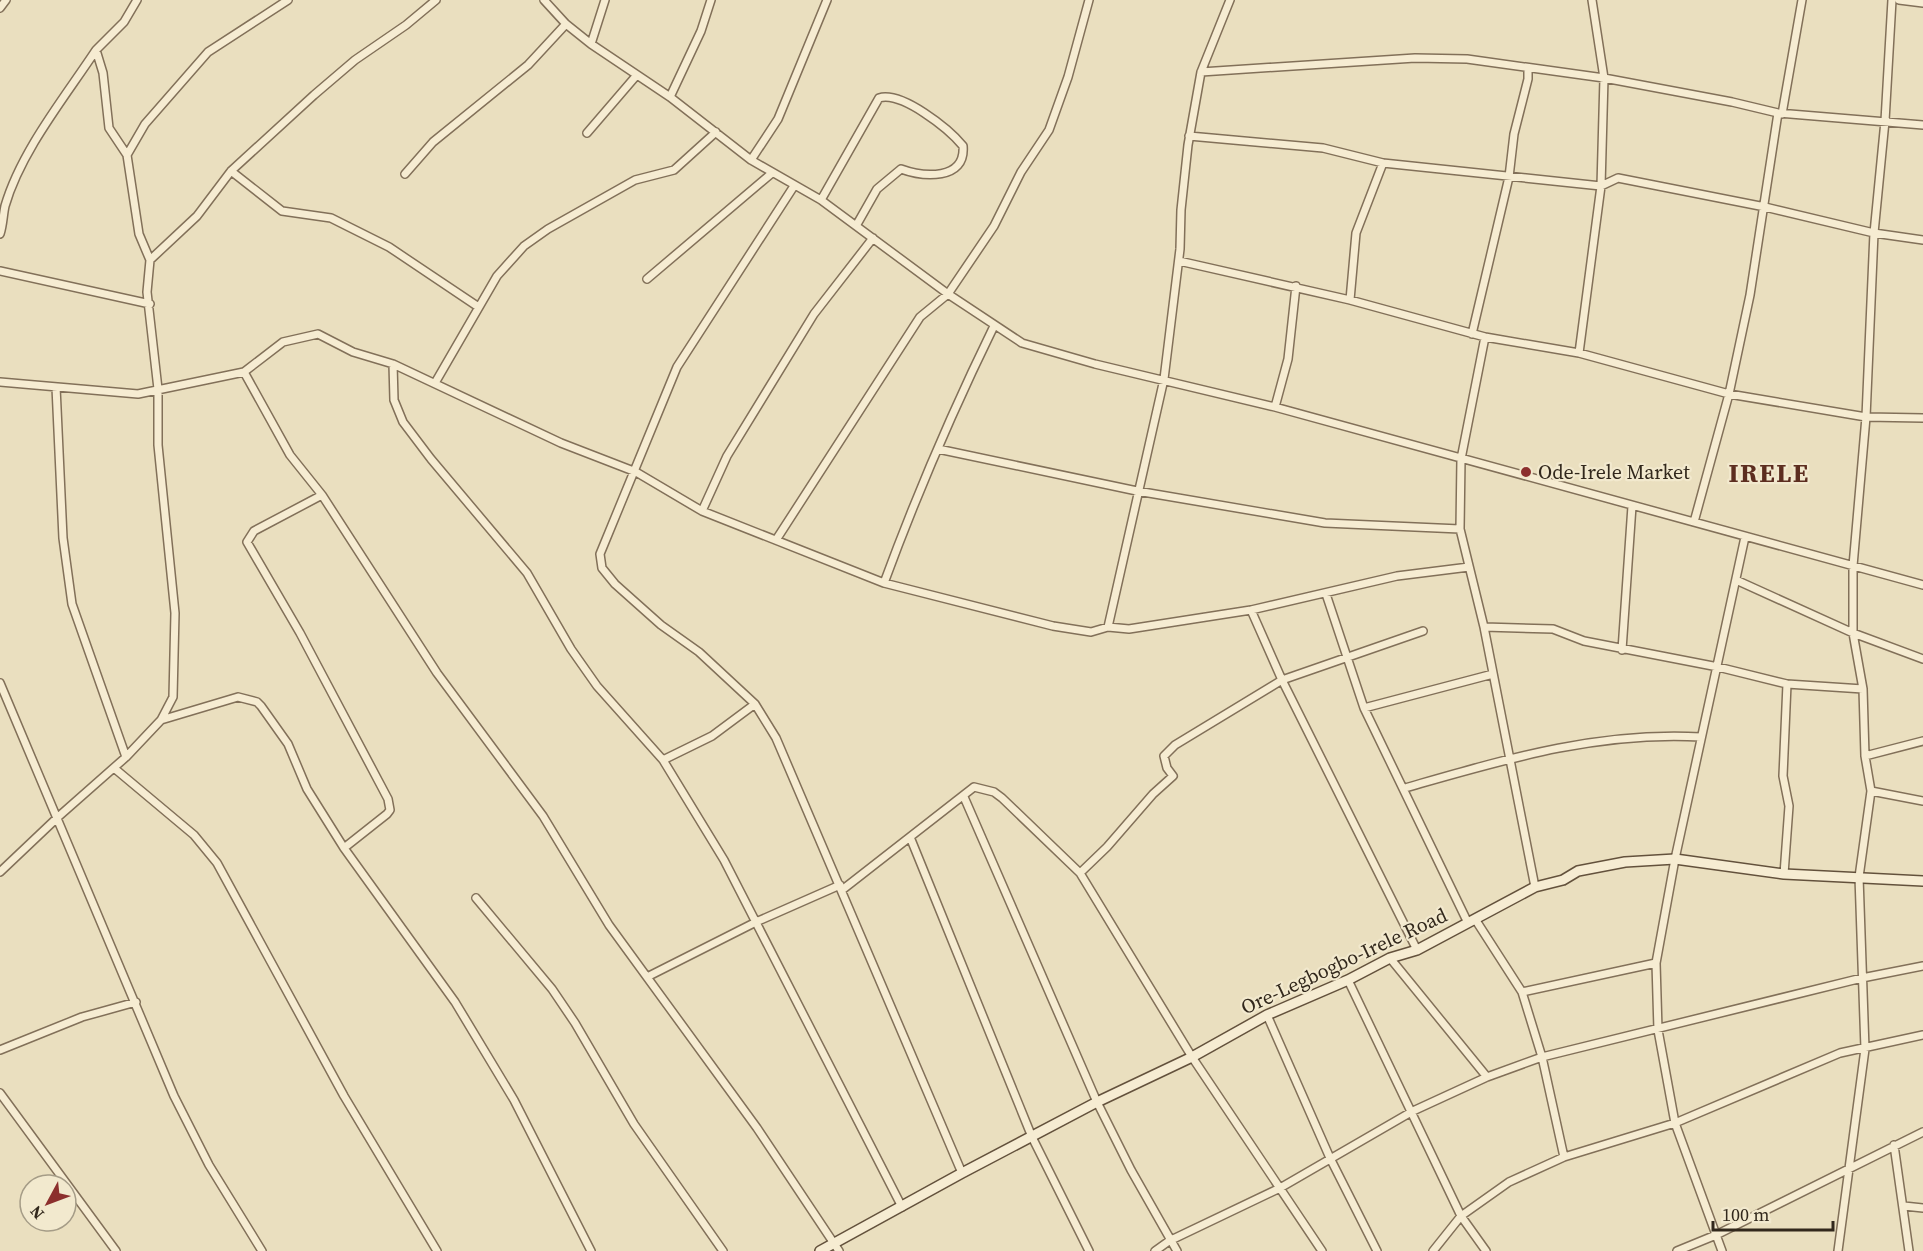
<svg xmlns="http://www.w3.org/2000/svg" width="1923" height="1251" font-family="'Source Serif 4',serif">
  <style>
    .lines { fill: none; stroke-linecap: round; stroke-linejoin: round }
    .street-casing { stroke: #827059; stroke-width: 10 }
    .secondary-casing { stroke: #63513c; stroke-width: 12 }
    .street { stroke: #f6ecd2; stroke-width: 7 }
    .secondary { stroke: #f6ecd2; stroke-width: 9 }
    .poi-dot { fill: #8c2f2d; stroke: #f2e9ce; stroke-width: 2 }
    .labels { text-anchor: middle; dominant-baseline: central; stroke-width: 4.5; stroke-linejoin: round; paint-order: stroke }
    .poi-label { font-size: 20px; fill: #32281c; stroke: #f2e9ce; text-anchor: start }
    .street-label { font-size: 20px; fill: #32281c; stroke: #f2e9ce }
    .district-label { font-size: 26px; font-weight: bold; letter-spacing: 1.5px; fill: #5c2d1f; stroke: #f2e9ce }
  </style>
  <rect width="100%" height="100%" fill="#eadfbf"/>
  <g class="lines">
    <defs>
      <path id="street" d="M544 0 566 24 591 44 670 97 751 160 821 200 948 294 1022 343 1095 364 1275 407 1923 585
        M1899 0 1923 3
        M0 8 6 0
        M591 44 605 0
        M1201 72 1415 58 1467 59 1604 78 1732 102 1778 113 1923 125
        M670 97 701 31 711 0
        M1782 114 1802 0
        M587 133 636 76
        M1189 136 1323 148 1383 163
        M127 155 145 124 208 52 288 0
        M751 160 778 119 827 0
        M231 171 282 211 331 218 389 247 477 306
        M405 174 433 142 528 65 566 24
        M794 186 677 367 600 554 602 568 615 584 661 625 699 652 755 704 776 738 962 1173
        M821 200 879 98C902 91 949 129 963 146 966 181 923 177 901 169L877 189 856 226
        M0 234C3 225 3 215 5 206 21 151 65 97 96 50
        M150 260 197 216 231 171 314 95 355 60 406 25 436 0
        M1179 261 1350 300 1485 337 1579 353 1729 394 1866 417 1923 418
        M0 271 150 304
        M647 279 772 173
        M1350 300 1356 233 1383 163 1601 186 1618 178 1765 207 1874 233 1923 240
        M1472 334 1509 177 1514 134 1528 79V68
        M1485 337 1461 459 1460 529 1484 627 1535 887
        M1579 353 1601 186 1604 78 1592 0
        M393 364 394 400 403 422 431 459 527 573 571 649 597 686 663 760 724 860 902 1207
        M244 372 290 455 322 495 437 673 543 816 609 925 757 1128 839 1251
        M0 382 138 394 244 372 283 342 318 334 353 352 393 364 561 443 636 472 702 511 884 583 1053 626 1091 632 1108 627 1129 629 1251 610 1397 576 1469 567
        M435 383 497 276 524 246 548 229 635 180 674 170 716 132
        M56 387 63 538 72 604 126 757
        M1275 407 1288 359 1296 286
        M938 449 1137 491 1325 523 1460 529
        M322 495 254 531 247 542 300 633 388 799 390 810 387 814 344 848
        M702 511 727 456 814 314 873 238
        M1694 522 1729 394 1750 295 1778 113
        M776 540 920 317 948 294 994 226 1021 172 1049 130 1068 77 1089 0
        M1736 580 1853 633 1923 659
        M884 583C916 496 953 410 994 326
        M1326 594 1364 708 1468 923
        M1251 610 1282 680 1417 950
        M1108 627 1164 379 1180 249 1181 210 1188 145 1201 72 1230 0
        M1484 627 1553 629 1584 641 1718 667 1787 684 1863 689
        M1622 650 1632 506
        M0 683 174 1096 209 1165 262 1251
        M1364 708 1493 674
        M161 720 238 697 257 702 261 706 288 744 307 789 344 848 455 1002 514 1100 591 1251
        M1865 756 1923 741
        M663 760 712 736 755 704
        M114 768 194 835 217 863 344 1096 437 1251
        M1405 788C1503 760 1597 731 1701 737
        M1871 791 1923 801
        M964 797 1097 1102 1131 1170 1177 1251
        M910 837 1032 1137 1089 1251
        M0 872 58 817 126 757 161 720 173 697 175 613 158 445V389L147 292 150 260 139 234 127 155 109 128 103 73 96 50 124 22 137 0
        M1080 873 1107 847 1153 794 1173 776 1167 768 1164 756 1175 745 1282 680 1423 631
        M1784 874 1789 806 1783 776 1787 684
        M842 890 974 787 994 792 1002 798 1080 873 1192 1057 1322 1251
        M476 898 552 989 575 1023 634 1124 723 1251
        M1475 919 1522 992 1542 1057 1564 1157
        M1390 958 1487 1077
        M647 977 756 922 840 885
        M1348 980 1461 1216 1486 1251
        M1522 992 1656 963
        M1267 1015 1330 1158 1377 1251
        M0 1050 82 1017 136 1002
        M0 1093 116 1251
        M1894 1145 1909 1251
        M1904 1206 1923 1208
        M1155 1251 1169 1241 1280 1188 1413 1111 1487 1077 1542 1057 1862 978 1923 966
        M1433 1251 1461 1216 1509 1182 1564 1157 1675 1123 1840 1053 1923 1035
        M1677 1251 1716 1235 1923 1132
        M1722 1251 1675 1123 1658 1030 1656 963 1675 859 1745 537
        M1838 1251 1865 1049 1859 877 1871 791 1865 756 1863 689 1853 633V566L1866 417 1874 233 1885 121 1892 0"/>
      <path id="secondary" d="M820 1251 962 1173 1097 1102 1192 1057 1267 1015 1348 980 1390 958 1417 950 1535 887 1563 880 1578 871 1625 862 1675 859 1784 874 1923 881"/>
    </defs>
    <use href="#street" class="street-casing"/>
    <use href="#secondary" class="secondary-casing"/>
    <use href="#street" class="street"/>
    <use href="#secondary" class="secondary"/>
  </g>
  <circle class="poi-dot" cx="1526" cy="472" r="6"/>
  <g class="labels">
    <g class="poi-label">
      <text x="1538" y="472">Ode-Irele Market</text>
    </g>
    <g class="street-label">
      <text transform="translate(1344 961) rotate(-25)">Ore-Legbogbo-Irele Road</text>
    </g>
    <g class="district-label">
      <text x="1769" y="473">IRELE</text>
    </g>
  </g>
  <g transform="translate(48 1203) rotate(229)"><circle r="28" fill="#f2e9ce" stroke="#a59c87" stroke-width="1.5"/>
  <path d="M0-4.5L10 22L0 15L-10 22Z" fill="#8c2f2d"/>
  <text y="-9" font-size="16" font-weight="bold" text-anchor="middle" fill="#32281c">N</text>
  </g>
  <path d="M1713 1221v9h120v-9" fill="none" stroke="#32281c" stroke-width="3"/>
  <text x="1722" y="1221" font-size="18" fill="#32281c" stroke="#f2e9ce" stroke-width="4.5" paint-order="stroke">100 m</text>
</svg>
